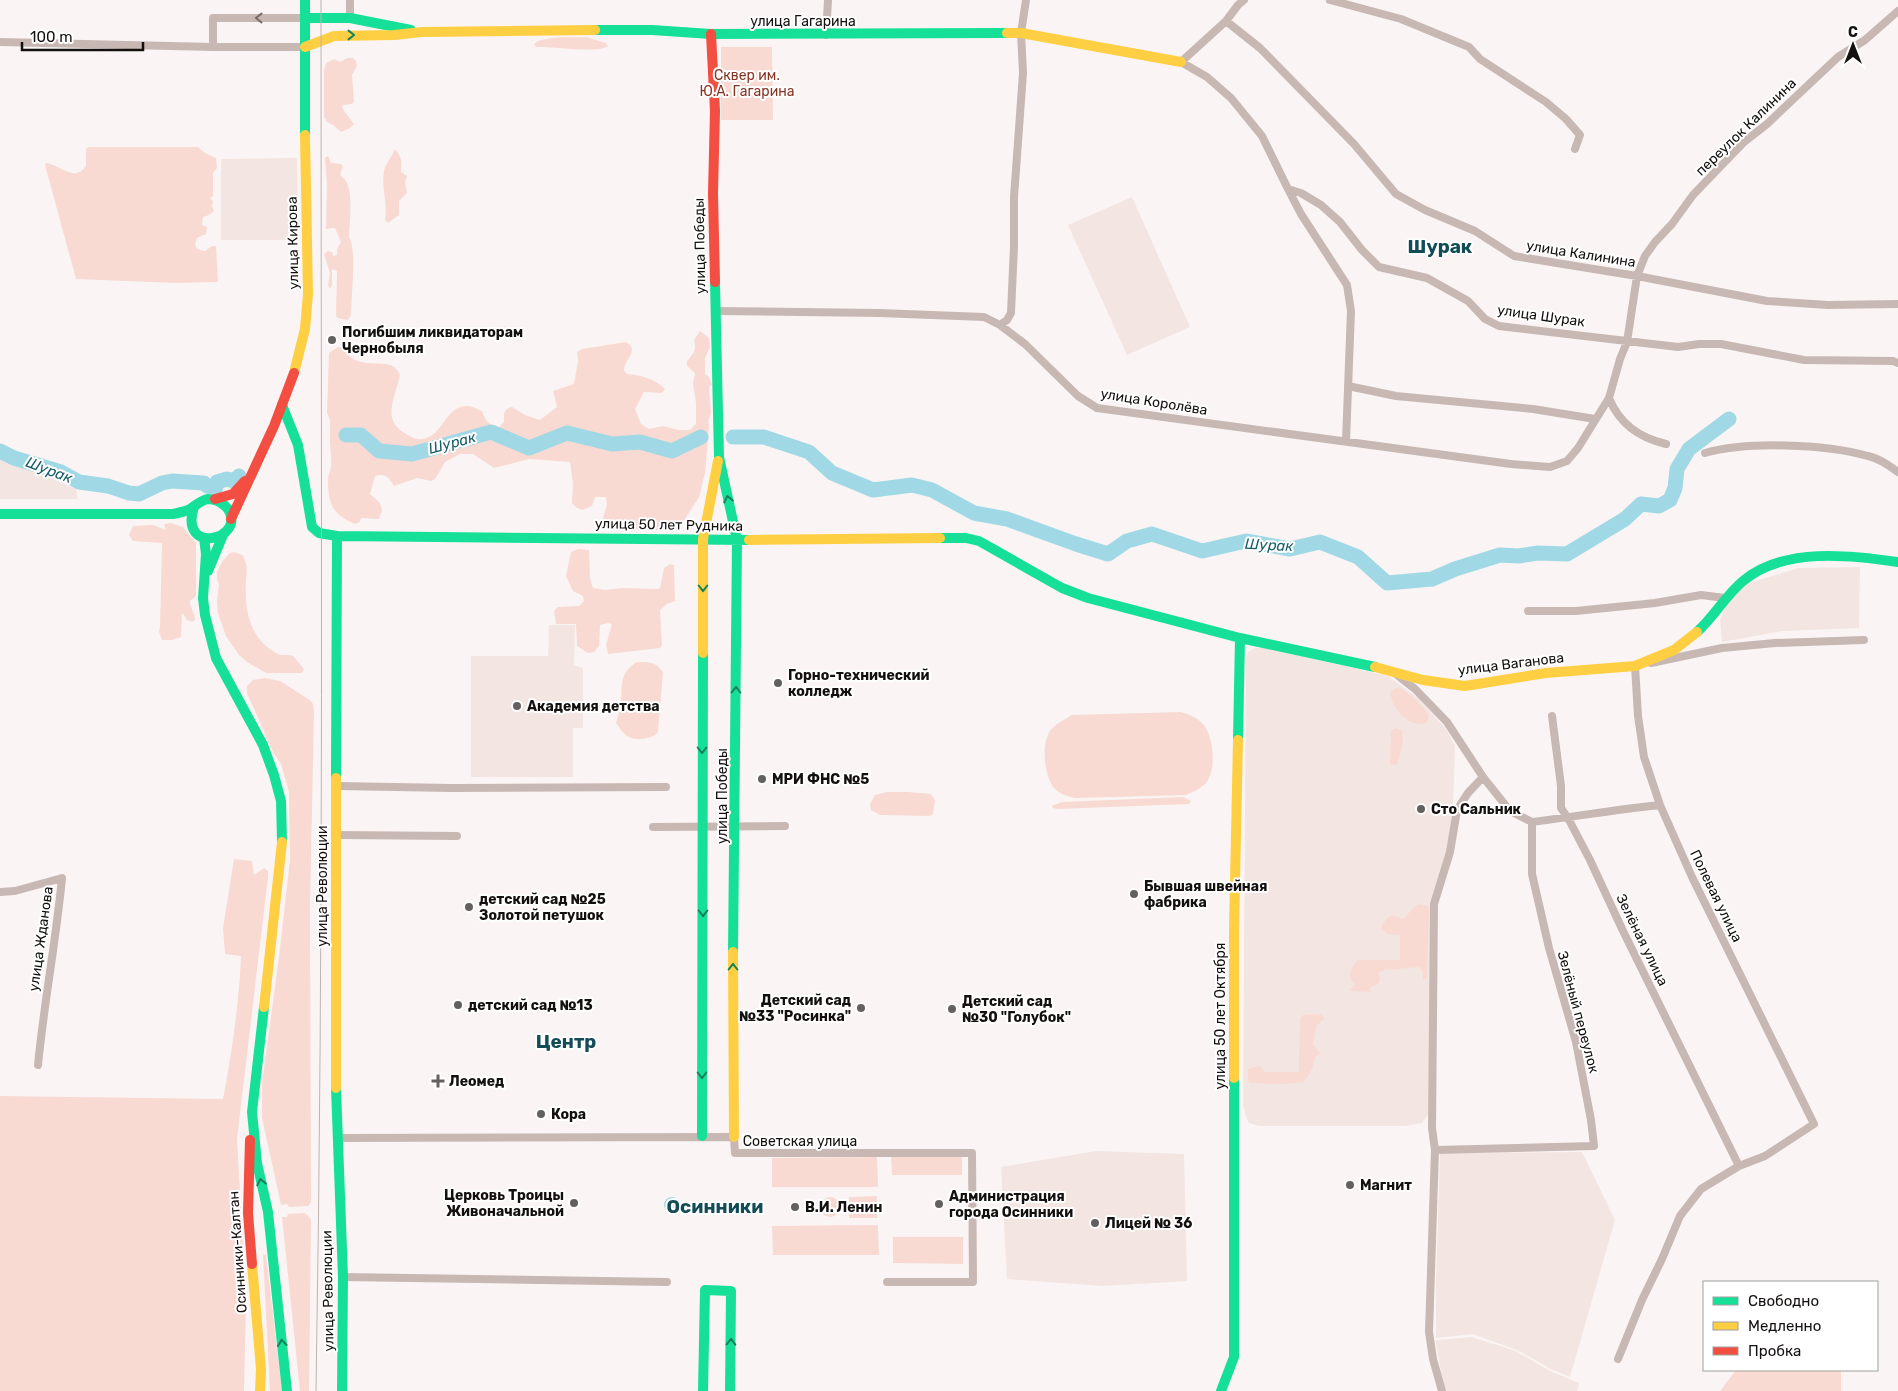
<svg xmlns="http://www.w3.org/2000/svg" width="1898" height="1391" font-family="Rubik,sans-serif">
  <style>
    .built { fill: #f3e5e2 }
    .green { fill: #f8dad2 }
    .water { fill: #a0d9e5 }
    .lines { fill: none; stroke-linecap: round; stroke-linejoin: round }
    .river { stroke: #a0d9e5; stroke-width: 15 }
    .street { stroke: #c8b8b4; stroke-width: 8 }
    .fast { stroke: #16e098; stroke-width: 10 }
    .slow { stroke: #ffcf43; stroke-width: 10 }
    .jam { stroke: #f24e42; stroke-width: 10 }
    .tram { stroke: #bdb4b1; stroke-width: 1 }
    .oneway { stroke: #776c6a }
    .oneway2 { stroke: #15825a }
    .poi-dot { fill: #64605f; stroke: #fff; stroke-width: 2 }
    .labels { text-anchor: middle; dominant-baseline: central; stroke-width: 4; stroke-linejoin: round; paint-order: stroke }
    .street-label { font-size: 14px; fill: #13100f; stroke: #fff }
    .park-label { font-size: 14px; fill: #863524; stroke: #fff }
    .poi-label { font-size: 14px; font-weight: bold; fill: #13100f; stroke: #fff; text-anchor: start }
    .water-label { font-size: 15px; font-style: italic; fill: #185d6a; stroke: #fff }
    .district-label { font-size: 19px; font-weight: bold; fill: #124c57; stroke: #fff }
  </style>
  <rect width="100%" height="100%" fill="#faf5f4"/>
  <path class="built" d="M297 158 298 240H221V159Z
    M1132 197 1190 327 1127 355 1068 225Z
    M0 454 76 489 78 499H0Z
    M1860 567 1859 628 1783 631 1722 642 1720 619 1729 601 1745 584 1799 568Z
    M549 625H575L574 665 583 668V728H573V777H471V656H548Z
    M1255 648H1266L1388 676 1418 698 1447 730 1455 746 1452 834 1431 905V1055L1428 1114 1422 1123 1405 1126H1259L1249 1123 1247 1119 1243 1106 1246 658 1248 652Z
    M1096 1151 1184 1154 1187 1281 1103 1286 1007 1279 1001 1167Z
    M1582 1152 1615 1220 1570 1377 1551 1369 1517 1350 1472 1334 1436 1338V1280L1440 1153Z
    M1472 1337 1516 1351 1550 1371 1579 1383 1577 1391H1445L1435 1340Z"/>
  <path class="green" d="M586 37 606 43 608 46C599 54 551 46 536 47L534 44C544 35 573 38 586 37Z
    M721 47H772L773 120H721Z
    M347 58H353L356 61 357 66 352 75 354 101 352 104 343 105 342 108 354 124 350 128 341 132 333 125 327 122 324 117V70L326 63 334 59 340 62Z
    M88 147H198L205 153 216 158 217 168 213 173V196L210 198 213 201 212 206 214 211 209 215 203 217 202 225 207 227 206 234 197 238 195 245 197 249 205 251 212 246H216L218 282 176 283 76 279 45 165 46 163C61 165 74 183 86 166V149Z
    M395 149C403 158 401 162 401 172L407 176 405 182 407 193 399 201V215L388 223 385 220C388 204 381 187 384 171 386 163 392 157 395 149Z
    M328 156 331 163 341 164 343 166 340 175C356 184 349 221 349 238 357 246 351 300 351 315L348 320 337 318 336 315 337 271 332 269V285L330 289 328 285 330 273 324 254 328 251 332 252 333 256 337 255V249L341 242 335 228 326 229 327 185 325 158Z
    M700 331 709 338 710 347 705 358V374L709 377 712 385 709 387 711 413 708 421 709 427 705 473 699 497 683 522 663 530H649L618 528 607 525 602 521 607 505 606 497H595L592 506 582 510 577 508 572 503 573 484 570 462 529 459 494 468 473 454H460L445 462 435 479 431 481 417 478 394 486C389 477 385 473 375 476L370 494 380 503 382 510 379 519 361 518 360 522 355 524C331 514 328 503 328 478 328 474 331 471 331 467 332 455 329 443 330 431 330 423 331 420 327 413L329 353 338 347 343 348C358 376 392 352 400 375 395 399 380 421 408 435 413 438 419 441 426 438 443 433 446 406 467 406 472 406 477 409 482 411 486 421 488 425 499 427L504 422C504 414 503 409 512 407L525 415 540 420 557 407 553 391 574 384 578 361 577 352 582 349 626 342C640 350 625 358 624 370L627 374C641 375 655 379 665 389L662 393 644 392 635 409 641 424 649 429 663 426 679 430H690L696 424V403L693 383 695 373 687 366V361C693 354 697 350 694 340Z
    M171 523 183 527 196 543V596L190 601C190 608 195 613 195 620L192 622 187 620 182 613 181 637 172 640H162L159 632 160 627 162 543 133 541 129 535 133 526 153 525 166 530 164 524Z
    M578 549 589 550 590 578 593 588 605 590 623 588 658 589 660 588 664 568 670 564 674 565 675 601 667 604 660 610 662 646 660 648 608 654 606 645 612 624 608 623 600 625 599 646 594 652 588 653 577 646 576 624H556L554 611 558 607 579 606 584 601 583 596 573 591 566 576 571 552Z
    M234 552 242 555C248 564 247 570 246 581 244 610 250 640 278 654 283 656 288 654 293 656L304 669 302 673H266L247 662 239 655 226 636 218 613 217 602 219 584C213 573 221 562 230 553Z
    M637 662C649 662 655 661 663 672L658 732C652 739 636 742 627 736 622 733 619 727 616 723 617 719 618 716 619 712 625 692 615 675 637 662Z
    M265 678 280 681 310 700 313 704 314 712 310 906 311 1202 308 1206 289 1207 287 1204 281 1205 262 1118V1084L279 957 290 860 289 792 281 764 274 754 247 693V686L253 680Z
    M1396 688C1408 689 1423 706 1429 716L1427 722C1411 730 1389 708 1391 691Z
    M1180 712C1187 714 1195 716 1201 722 1214 733 1217 770 1206 783 1200 789 1193 792 1186 795L1075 798C1067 796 1059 794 1054 788 1044 776 1041 744 1050 731 1056 723 1064 720 1072 715Z
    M1395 728 1402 730 1403 743 1397 765 1390 764 1391 731Z
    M887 792H908L931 794 935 800 933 814 929 816 880 815 871 810 870 804 875 795Z
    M1183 797 1191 801 1189 804 1058 809 1053 808 1052 806 1062 802Z
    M234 859 252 861 254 875 264 868 268 871V877L237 1139 246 1300 244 1391H0V1096L223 1099C232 1052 239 1004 241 956L225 954 223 928Z
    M1419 904 1428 906 1429 909 1427 978 1423 980V972L1419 967 1384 970 1378 973 1380 979 1378 984 1370 987V990L1373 992 1352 991 1350 990 1355 984C1346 976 1351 968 1358 960H1400V935L1387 934 1382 929V925L1388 917 1392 915 1403 919C1407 917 1411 908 1419 904Z
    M1319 1014 1322 1015 1325 1018 1316 1026 1313 1044 1320 1054 1315 1057 1312 1069 1304 1082 1284 1084 1250 1083 1248 1081V1069L1260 1066 1265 1072H1299L1300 1019 1303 1015Z
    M891 1156H962V1175H892Z
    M877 1157 878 1187H772V1158Z
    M877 1196V1218H849V1197Z
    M820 1207a10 10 0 1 1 20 0a10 10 0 1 1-20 0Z
    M305 1213 311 1219 309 1391H300L282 1217H287L288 1214Z
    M878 1225 879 1255H773L772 1226Z
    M893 1237H963V1264L893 1263Z
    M263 1254 266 1255 282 1391H270Z
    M1736 1370H1841V1391H1720Z"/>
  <path class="water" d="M664 1205a8 8 0 1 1 16 0a8 8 0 1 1-16 0Z"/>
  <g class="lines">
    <path class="river" d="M346 435H361L379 451 412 454 491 432 529 448 567 433 612 444 640 442 672 451 701 437
      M733 437H764L809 452 832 473 873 490 912 485 932 490 974 513 1007 519 1076 544 1108 554 1127 541 1152 534 1202 551 1246 541 1290 549 1320 542 1358 557 1387 583 1432 579 1455 569 1500 555 1519 556 1538 553 1567 554 1625 519 1641 504 1659 506 1670 500 1675 488 1677 469 1689 449 1729 419
      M0 451 14 458 61 472 79 482 108 486 129 493 139 494 162 483 172 481 204 483C207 487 210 488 216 487L217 482 227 479 234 481 239 476"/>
    <path class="street" d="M350 0V18
      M1244 0 1238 5 1226 21 1181 62 1207 77 1231 98 1262 136 1288 189 1301 193 1321 205 1340 222 1362 250 1379 267 1427 278 1468 301 1485 319 1499 326 1678 347 1699 344H1721L1804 360 1893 361 1898 363
      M1330 0 1401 19 1469 47 1480 59 1546 102 1566 119 1580 135 1575 149
      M1226 21 1260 48 1354 144 1396 194 1425 210 1475 231 1514 256 1637 276 1767 301 1828 305 1898 304
      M826 35 828 0
      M0 42 213 47H305
      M213 47V18H305
      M1288 189 1301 214 1347 285 1351 311 1346 441
      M715 311 879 313 984 317 1000 325 1025 344 1078 396 1097 408 1511 464 1550 467 1567 461 1578 448 1609 398C1619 423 1640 438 1666 444
      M1000 325 1007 320 1011 313 1014 246V197L1023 73 1021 33 1026 0
      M1348 386 1396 396 1533 409 1595 419
      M1609 398 1620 359 1627 342 1637 276 1645 256 1655 242 1672 224 1693 195 1744 142 1767 124 1838 57 1865 40 1898 11
      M1705 453C1747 441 1825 444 1868 456 1879 458 1890 466 1898 472
      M1528 611H1576L1655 603 1701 595 1725 598
      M1651 663 1722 648 1775 643 1864 640
      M1396 674 1415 689 1447 722 1483 777 1510 811 1532 822V874L1549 948 1576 1042 1591 1120 1594 1146 1435 1150
      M1552 716 1561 786V808L1568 818 1590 860 1623 931 1739 1166
      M336 786 452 788 666 787
      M1532 822C1575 817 1617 809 1660 805
      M653 827 785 826
      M336 835 457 836
      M0 892 15 891 62 878C56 941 44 1003 38 1065
      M339 1138 734 1137 735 1153H972L973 1282H887
      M343 1277 667 1282
      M1618 1359 1642 1300 1662 1259 1680 1216 1701 1189 1739 1166 1765 1156 1814 1124 1692 877 1660 805 1644 757 1638 716 1635 666 1639 665
      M1442 1391 1433 1359 1429 1332 1435 1150 1432 1128 1434 904 1450 852 1457 810 1468 793 1483 777"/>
    <path class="fast" d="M305 18H350L411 30
      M595 30H652L711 34 1007 33
      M305 135V0
      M715 282 719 457 737 540 733 952
      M282 405 298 445 312 527 319 533 337 536 336 778
      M0 514H173C178 513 183 512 188 510 195 507 200 500 208 499 216 499 223 503 228 509 247 540 178 556 194 507
      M337 536 749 540
      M204 538 206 554 203 598 205 615 216 658 263 745 274 775 281 801 282 842
      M940 538H966L979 541 1062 588 1088 598 1240 638 1375 667
      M208 571 223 535
      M1697 632C1714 617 1725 596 1743 581 1783 547 1850 555 1898 562
      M1238 740 1240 638
      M264 1007 252 1112 257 1163 268 1212 287 1391
      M336 1088 343 1277 342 1391
      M702 1136 703 653
      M703 1391 705 1290 731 1291 730 1391
      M1221 1391 1234 1357V1078"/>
    <path class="slow" d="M1007 33H1021L1181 62
      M305 47 334 36 394 35 422 32 595 30
      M294 373 305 329 308 294 305 135
      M749 540 940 538
      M703 653V539L718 461
      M1375 667 1423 680 1465 686 1546 673 1635 666 1674 650 1697 632
      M336 778V1088
      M733 952 734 1137
      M264 1007 282 842
      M1234 1078V929L1238 740
      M252 1264 261 1369 260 1391"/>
    <path class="jam" d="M711 34 715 111 713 193 715 282
      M215 499 233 494 245 481
      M231 519 274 426 294 373
      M250 1140 248 1213 252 1264"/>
    <path class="tram" d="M316 1391C324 927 321 464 321 0"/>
  </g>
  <defs><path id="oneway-chevron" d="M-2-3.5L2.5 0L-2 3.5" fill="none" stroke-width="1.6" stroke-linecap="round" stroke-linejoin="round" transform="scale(1.25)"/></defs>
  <use class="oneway" href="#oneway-chevron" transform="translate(259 18) rotate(180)"/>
  <g class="oneway2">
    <use href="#oneway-chevron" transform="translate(351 35)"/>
    <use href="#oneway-chevron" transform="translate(728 499) rotate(-102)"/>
    <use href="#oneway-chevron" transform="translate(703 588) rotate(90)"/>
    <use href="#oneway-chevron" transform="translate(736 690) rotate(-90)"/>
    <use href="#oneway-chevron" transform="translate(702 750) rotate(90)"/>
    <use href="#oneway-chevron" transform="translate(703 913) rotate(90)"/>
    <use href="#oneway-chevron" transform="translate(733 967) rotate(-90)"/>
    <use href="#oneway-chevron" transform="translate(702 1075) rotate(90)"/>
    <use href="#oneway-chevron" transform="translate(261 1182) rotate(-102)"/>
    <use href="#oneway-chevron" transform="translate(731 1342) rotate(-89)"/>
    <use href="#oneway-chevron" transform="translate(282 1343) rotate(-96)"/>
  </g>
  <g class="poi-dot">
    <circle cx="332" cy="340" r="5"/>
    <circle cx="778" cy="683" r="5"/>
    <circle cx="517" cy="706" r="5"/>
    <circle cx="762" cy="779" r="5"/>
    <circle cx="1421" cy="809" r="5"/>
    <circle cx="1134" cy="894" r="5"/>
    <circle cx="469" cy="907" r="5"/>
    <circle cx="458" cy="1005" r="5"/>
    <circle cx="861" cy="1008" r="5"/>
    <circle cx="952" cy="1009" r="5"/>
    <path d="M435.5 1073.5h5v5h5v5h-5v5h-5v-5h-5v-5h5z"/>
    <circle cx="541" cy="1114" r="5"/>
    <circle cx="1350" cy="1185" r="5"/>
    <circle cx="574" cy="1203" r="5"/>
    <circle cx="939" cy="1204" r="5"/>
    <circle cx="795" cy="1207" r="5"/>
    <circle cx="1095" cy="1223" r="5"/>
  </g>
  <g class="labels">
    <g class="street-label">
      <text x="803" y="21">улица Гагарина</text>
      <text transform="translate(1746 127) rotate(-44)">переулок Калинина</text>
      <text transform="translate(293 243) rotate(-91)">улица Кирова</text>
      <text transform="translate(700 246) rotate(-91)">улица Победы</text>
      <text transform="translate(1581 254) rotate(9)">улица Калинина</text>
      <text transform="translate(1541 316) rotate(8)">улица Шурак</text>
      <text transform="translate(1154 402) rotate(9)">улица Королёва</text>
      <text transform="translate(669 525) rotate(1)">улица 50 лет Рудника</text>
      <text transform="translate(1511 664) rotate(-7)">улица Ваганова</text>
      <text transform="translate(722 796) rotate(-90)">улица Победы</text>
      <text transform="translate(322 886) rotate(-90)">улица Революции</text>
      <text transform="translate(1716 896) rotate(64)">Полевая улица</text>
      <text transform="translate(41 939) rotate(-82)">улица Жданова</text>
      <text transform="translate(1642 940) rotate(64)">Зелёная улица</text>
      <text transform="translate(1578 1012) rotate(75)">Зелёный переулок</text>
      <text transform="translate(1220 1016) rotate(-90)">улица 50 лет Октября</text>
      <text x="800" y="1141">Советская улица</text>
      <text transform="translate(238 1252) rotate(-94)">Осинники-Калтан</text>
      <text transform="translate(328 1291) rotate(-91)">улица Революции</text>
    </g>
    <g class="park-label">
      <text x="747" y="75">Сквер им.<tspan x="747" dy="16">Ю.А. Гагарина</tspan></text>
    </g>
    <g class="poi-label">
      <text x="342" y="332">Погибшим ликвидаторам<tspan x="342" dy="16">Чернобыля</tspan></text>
      <text x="788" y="675">Горно-технический<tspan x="788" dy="16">колледж</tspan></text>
      <text x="527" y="706">Академия детства</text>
      <text x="772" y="779">МРИ ФНС №5</text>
      <text x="1431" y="809">Сто Сальник</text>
      <text x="1144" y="886">Бывшая швейная<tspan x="1144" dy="16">фабрика</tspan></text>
      <text x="479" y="899">детский сад №25<tspan x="479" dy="16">Золотой петушок</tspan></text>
      <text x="851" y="1000" text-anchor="end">Детский сад<tspan x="851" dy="16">№33 "Росинка"</tspan></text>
      <text x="962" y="1001">Детский сад<tspan x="962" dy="16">№30 "Голубок"</tspan></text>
      <text x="468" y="1005">детский сад №13</text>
      <text x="449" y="1081">Леомед</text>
      <text x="551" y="1114">Кора</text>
      <text x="1360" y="1185">Магнит</text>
      <text x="564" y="1195" text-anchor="end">Церковь Троицы<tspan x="564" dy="16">Живоначальной</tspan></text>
      <text x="949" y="1196">Администрация<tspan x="949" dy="16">города Осинники</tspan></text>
      <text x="805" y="1207">В.И. Ленин</text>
      <text x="1105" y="1223">Лицей № 36</text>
    </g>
    <g class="water-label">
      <text transform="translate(452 443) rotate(-15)">Шурак</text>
      <text transform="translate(49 470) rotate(21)">Шурак</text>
      <text transform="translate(1269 545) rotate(3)">Шурак</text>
    </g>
    <g class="district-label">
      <text x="1440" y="246">Шурак</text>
      <text x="566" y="1041">Центр</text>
      <text x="715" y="1206">Осинники</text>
    </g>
  </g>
  <rect x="1703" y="1281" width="175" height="90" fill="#ffffff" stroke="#a19f9f"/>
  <rect x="1713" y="1297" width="25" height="8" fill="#16e098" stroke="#a19f9f"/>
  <text x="1748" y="1306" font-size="15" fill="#13100f">Свободно</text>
  <rect x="1713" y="1322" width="25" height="8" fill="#ffcf43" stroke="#a19f9f"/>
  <text x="1748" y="1331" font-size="15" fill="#13100f">Медленно</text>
  <rect x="1713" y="1347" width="25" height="8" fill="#f24e42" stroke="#a19f9f"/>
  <text x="1748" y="1356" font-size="15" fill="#13100f">Пробка</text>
  <g transform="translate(1853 45)" stroke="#ffffff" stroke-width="4" paint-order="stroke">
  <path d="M0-4L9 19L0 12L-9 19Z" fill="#13100f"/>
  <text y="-8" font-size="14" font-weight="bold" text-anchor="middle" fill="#13100f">С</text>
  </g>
  <path d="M22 42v8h121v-8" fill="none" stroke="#13100f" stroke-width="2.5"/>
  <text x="30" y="42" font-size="15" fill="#13100f" stroke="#ffffff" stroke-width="4" paint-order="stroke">100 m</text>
</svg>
